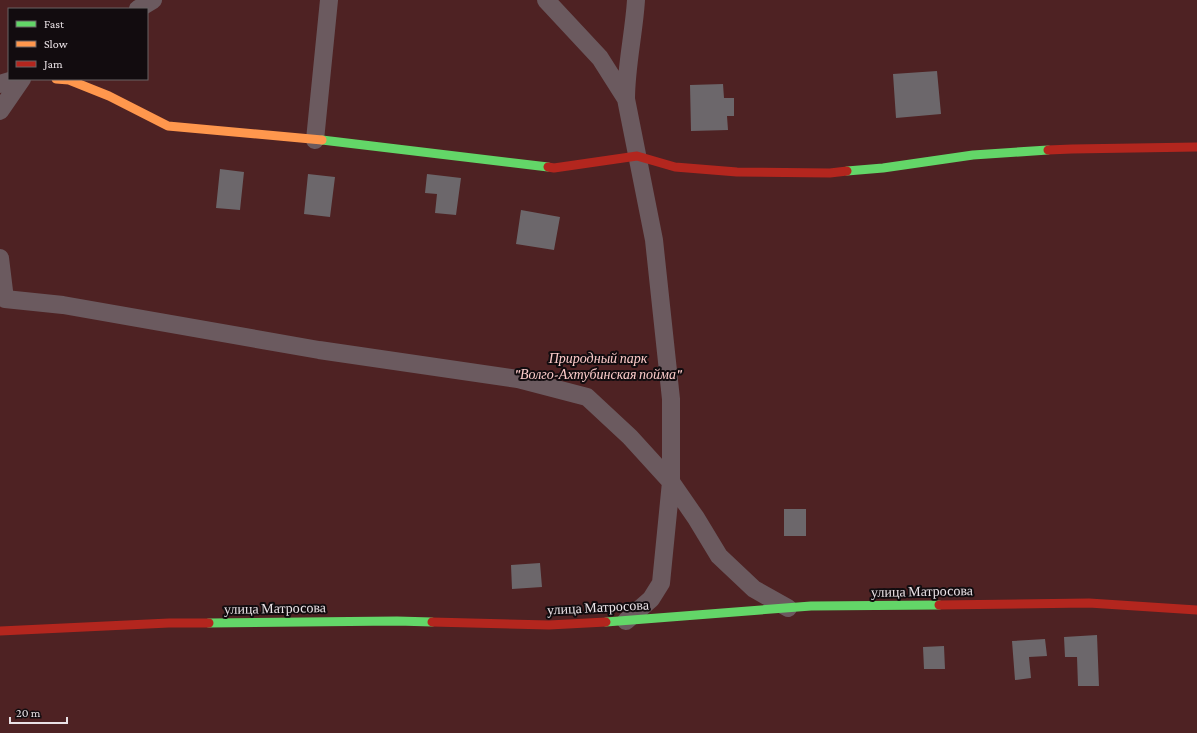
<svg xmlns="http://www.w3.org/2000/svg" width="1197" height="733" font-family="'Crimson Pro',serif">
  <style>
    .green { fill: #4e2223; fill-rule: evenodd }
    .building { fill: #6c676b }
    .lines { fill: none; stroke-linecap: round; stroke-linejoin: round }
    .street { stroke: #6b5a5f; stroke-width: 18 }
    .fast { stroke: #63d668; stroke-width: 9 }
    .slow { stroke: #ff974d; stroke-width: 9 }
    .jam { stroke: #b3261e; stroke-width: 9 }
    .labels { text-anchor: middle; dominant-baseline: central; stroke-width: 4; stroke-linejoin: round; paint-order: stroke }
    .park-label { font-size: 14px; font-style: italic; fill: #fccbc9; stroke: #120c0f }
    .street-label { font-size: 14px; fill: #eae2e6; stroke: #120c0f }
  </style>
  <rect width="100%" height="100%" fill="#2a2427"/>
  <path class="green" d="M0 0H1197V733H0ZM9 9H147V79H9Z"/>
  <path class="building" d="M937 71 941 114 896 118 893 74Z
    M723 84 724 98H734V116H727L728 130 691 131 690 85Z
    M220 169 244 172 240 210 216 208Z
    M308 174 335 177 330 217 304 214Z
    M427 174 461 178 456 215 435 213 437 194 425 193Z
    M521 210 560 217 554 250 516 244Z
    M784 509H806V536H784Z
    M540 563 542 587 512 589 511 565Z
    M1097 635 1099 686H1078L1077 657H1065L1064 637Z
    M1045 639 1047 656 1029 657 1031 678 1015 680 1012 641Z
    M944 646 945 669H924L923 647Z"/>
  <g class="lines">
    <path class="street" d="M546 0 600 58 626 99 654 240 671 399V482L696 518 719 556 754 589 788 608
      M138 9 153 0
      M0 84 16 79
      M626 99C626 66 634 33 636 0
      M0 111 22 79
      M315 140 329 0
      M0 258 5 299 63 305 319 350 518 379 587 397 630 437 671 482 661 583 651 599 626 621"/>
    <path class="fast" d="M322 140 548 167
      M847 171 883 168 973 155 1048 150
      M606 622 811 606 939 605
      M209 623 397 621 432 622"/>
    <path class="slow" d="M56 79 69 80 109 96 168 126 322 140"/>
    <path class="jam" d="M1048 150 1072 149 1197 147
      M548 167 554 168 637 156 675 167 737 172 830 173 847 171
      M939 605 1089 603 1197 610
      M432 622 549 625 606 622
      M0 631 169 623H209"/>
  </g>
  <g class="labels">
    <g class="park-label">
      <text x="598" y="358">Природный парк<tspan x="598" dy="16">"Волго-Ахтубинская пойма"</tspan></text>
    </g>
    <g class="street-label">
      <text transform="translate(922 591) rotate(-1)">улица Матросова</text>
      <text transform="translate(598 607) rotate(-3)">улица Матросова</text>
      <text transform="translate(275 608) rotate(-1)">улица Матросова</text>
    </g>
  </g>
  <rect x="8" y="8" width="140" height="72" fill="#120c0f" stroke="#686265"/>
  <rect x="16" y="21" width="20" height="6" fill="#63d668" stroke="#686265"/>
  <text x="44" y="28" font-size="12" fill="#eae2e6">Fast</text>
  <rect x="16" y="41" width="20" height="6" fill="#ff974d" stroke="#686265"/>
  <text x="44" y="48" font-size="12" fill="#eae2e6">Slow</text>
  <rect x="16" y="61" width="20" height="6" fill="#b3261e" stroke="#686265"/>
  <text x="44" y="68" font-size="12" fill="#eae2e6">Jam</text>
  <path d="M10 717v6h57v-6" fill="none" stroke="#eae2e6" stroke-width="2"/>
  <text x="16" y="717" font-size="12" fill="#eae2e6" stroke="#120c0f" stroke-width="3" paint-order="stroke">20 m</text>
</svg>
